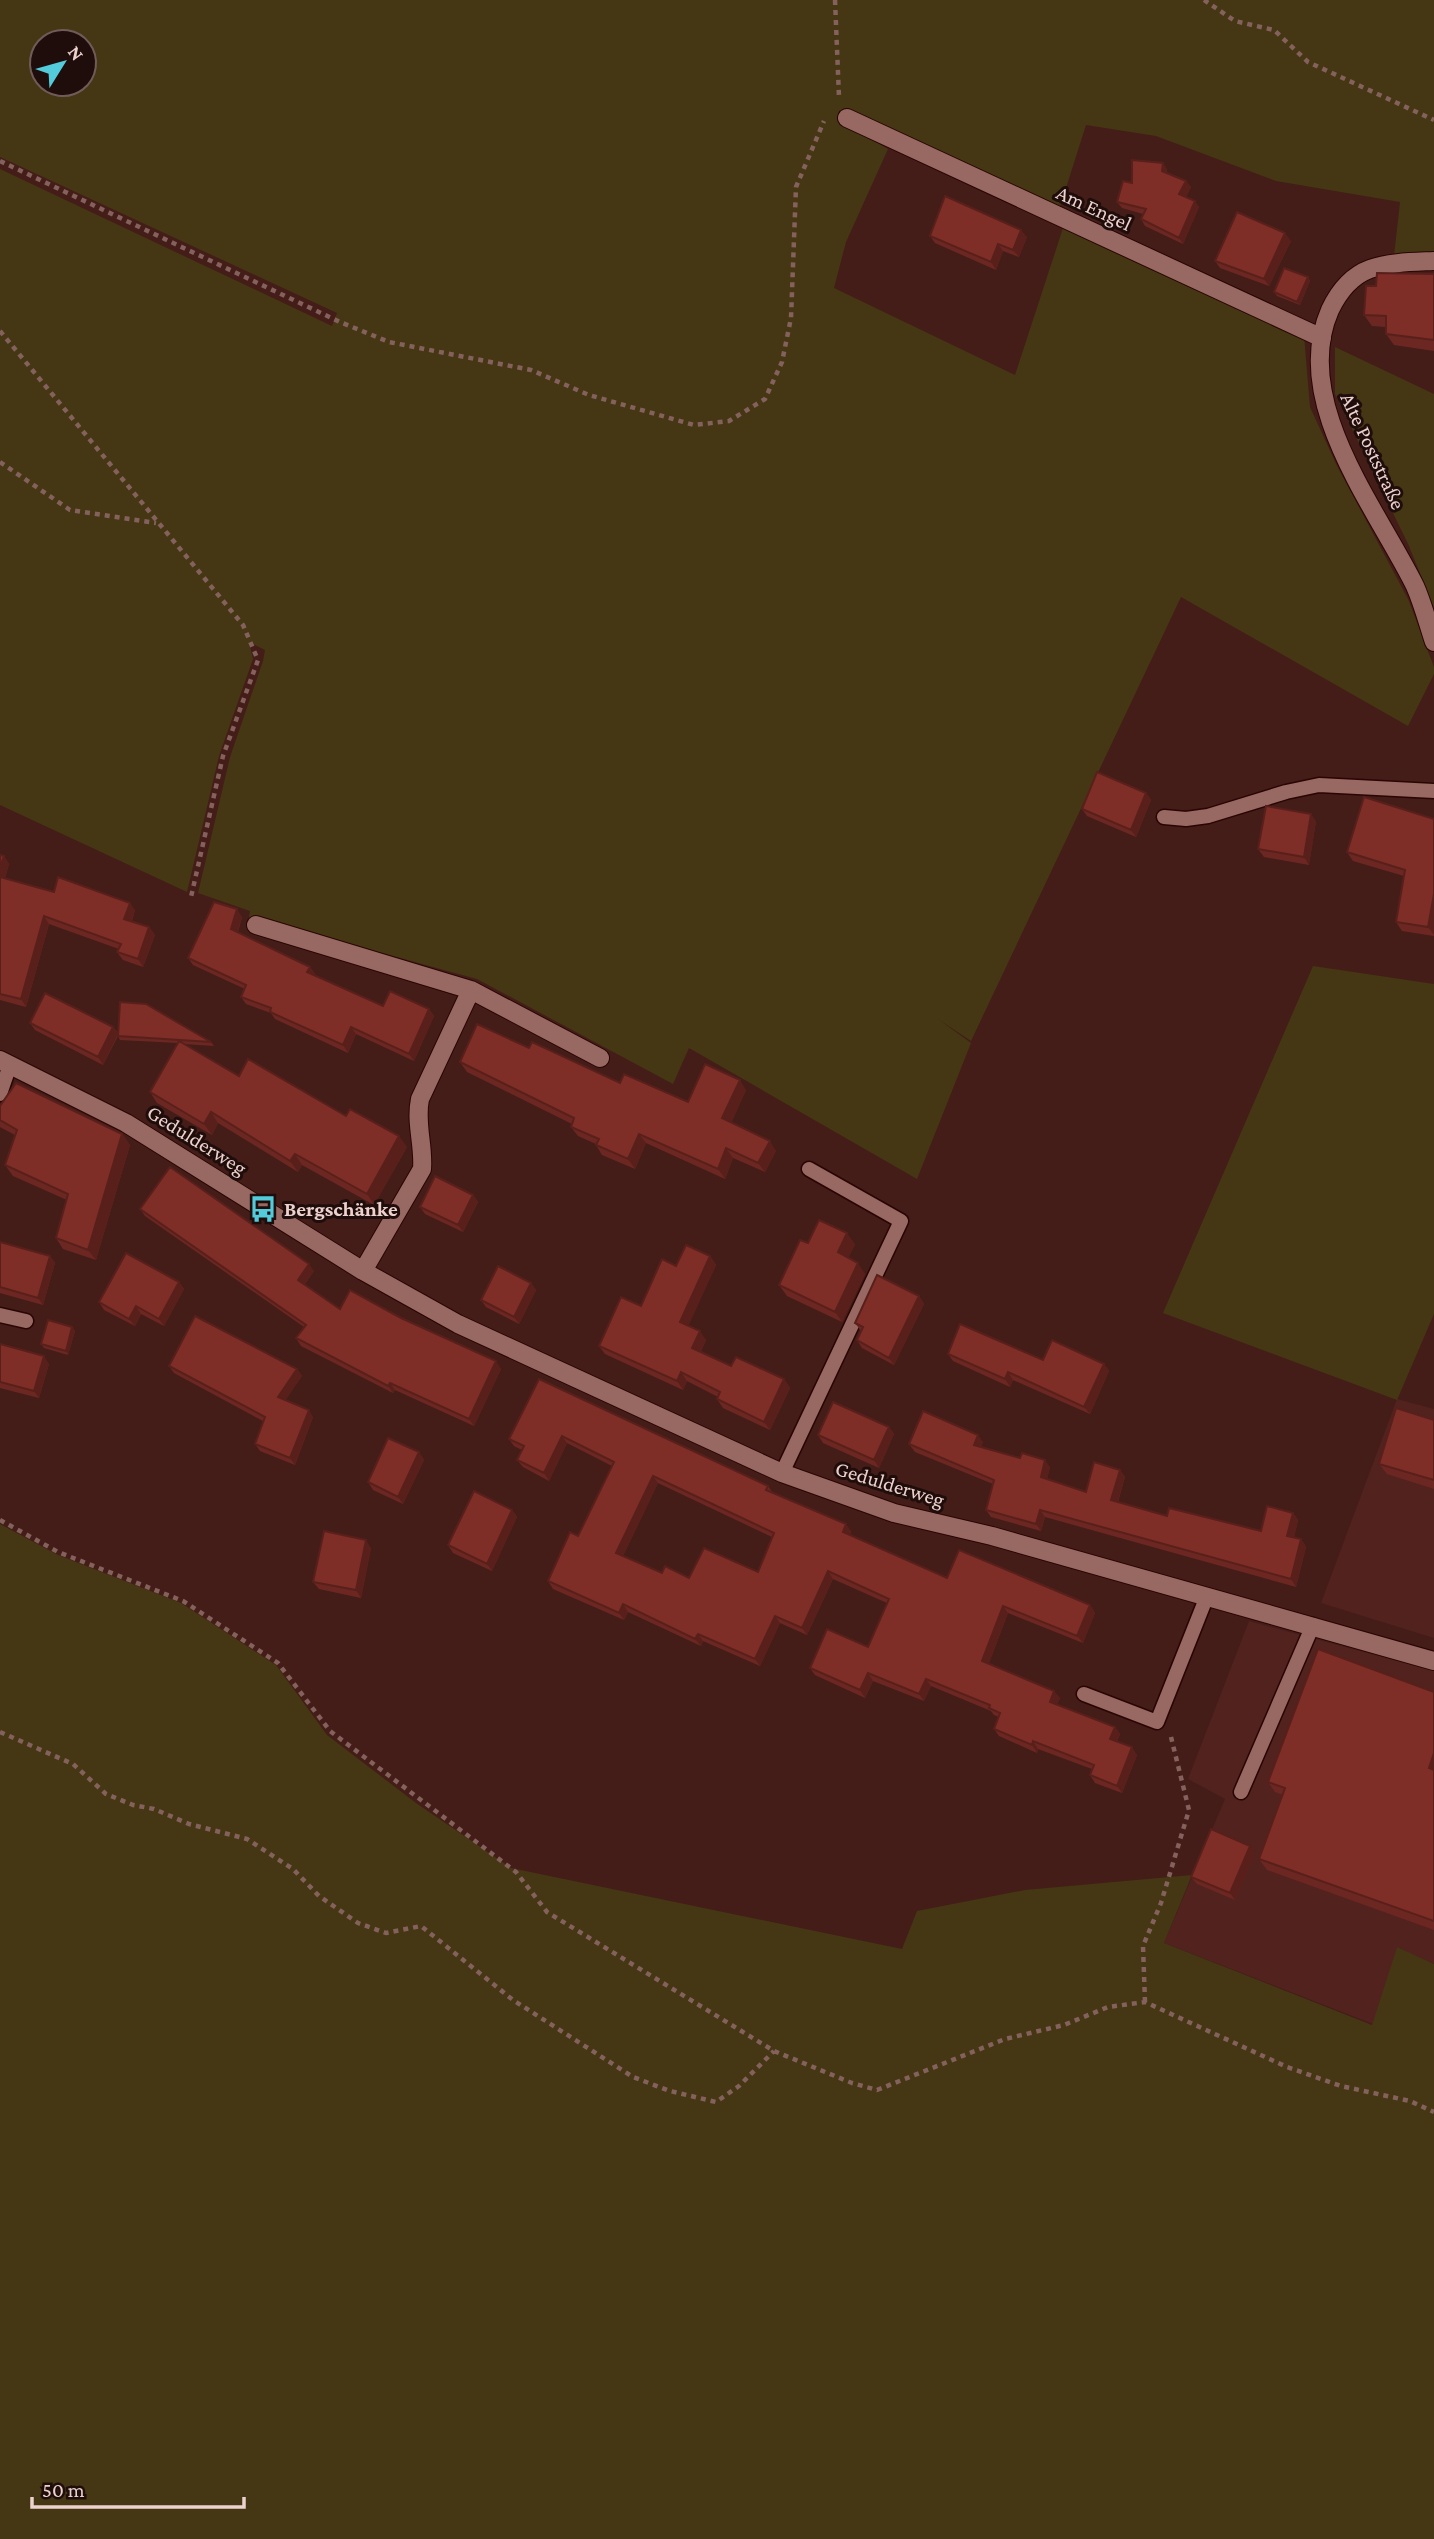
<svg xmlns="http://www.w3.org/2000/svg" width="1434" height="2539" font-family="'Crimson Pro',serif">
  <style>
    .built { fill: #51221e }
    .green { fill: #453713; fill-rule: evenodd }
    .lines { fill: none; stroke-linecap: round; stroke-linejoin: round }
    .lane-casing { stroke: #290504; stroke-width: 17 }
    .street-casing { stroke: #290504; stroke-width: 20 }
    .path { stroke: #84615d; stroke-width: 4.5; stroke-dasharray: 5 5; stroke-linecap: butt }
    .lane { stroke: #986862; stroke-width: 14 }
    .street { stroke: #986862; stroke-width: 18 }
    .wall { fill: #6d2722; fill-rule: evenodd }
    .shaded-wall { fill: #59201b }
    .building { fill: #7f2d27; stroke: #59201b; stroke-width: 2; fill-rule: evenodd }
    .labels { text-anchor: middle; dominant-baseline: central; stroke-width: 6; stroke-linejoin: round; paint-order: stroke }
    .street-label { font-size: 21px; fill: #edd1ce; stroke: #1f0d0b }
    .poi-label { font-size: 21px; font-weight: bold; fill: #edd1ce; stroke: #1f0d0b; text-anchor: start }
  </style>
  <rect width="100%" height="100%" fill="#441d19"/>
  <path class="built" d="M1397 1399 1434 1409V1638L1321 1603Z
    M1249 1621 1434 1671V1964L1397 1948 1373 2024 1164 1943 1225 1799 1188 1779Z"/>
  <path class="green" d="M0 0H1434V253L1394 256 1400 202 1276 181 1156 136 1086 125 1059 210 853 129 888 149 846 242 834 288 1015 375 1063 228 1304 335 1310 407 1337 466 1408 599 1434 667V674L1408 726 1181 597 971 1041 938 1019 971 1043 917 1179 689 1048 673 1084 477 979 249 917 250 911 198 893 230 757 263 661 265 650 249 642 253 659 219 756 187 892 0 805V169L332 326 337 313 0 157ZM42 42H84V84H42Z
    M1335 347 1434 394V608L1409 546 1335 394Z
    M1313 966 1434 984V1314L1397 1400 1163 1313Z
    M0 1524 58 1555 181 1603 276 1665 327 1735 416 1803 511 1868 902 1949 917 1911 1025 1890 1192 1875 1164 1943 1372 2025 1397 1947 1434 1964V2539H0Z"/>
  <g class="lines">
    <defs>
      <path id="lane" d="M1164 817 1186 819 1208 816 1286 792 1319 785 1434 791
        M0 1094 10 1065
        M0 1315 26 1321
        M782 1473 901 1221 809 1169
        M1084 1694 1157 1722 1207 1596
        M1241 1792 1313 1625"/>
      <path id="street" d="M847 118 1322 338
        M1434 261C1413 262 1390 262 1370 269 1351 276 1339 291 1330 310 1290 401 1376 507 1415 586 1423 604 1428 624 1434 642
        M256 925 471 990 600 1058
        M0 1060 126 1123 363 1271 458 1324 782 1473 894 1513 992 1536 1434 1661
        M363 1271 422 1169C424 1145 415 1123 420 1099L471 990"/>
    </defs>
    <use href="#lane" class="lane-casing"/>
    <use href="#street" class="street-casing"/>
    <path class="path" d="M835 0 839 97
      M1204 0 1235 21 1274 30 1308 62 1434 120
      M0 161 340 322 389 342 531 370 589 395 694 425 729 421 765 399 782 362 791 318 796 187 824 121
      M0 331 243 625 258 660 223 756 191 897
      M0 462 70 510 156 523
      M0 1520 58 1552 183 1601 278 1663 330 1731 516 1872 547 1912 774 2051 852 2083 877 2090 1005 2039 1064 2025 1108 2007 1145 2002 1287 2067 1341 2086 1410 2101 1434 2112
      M0 1732 73 1764 106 1794 133 1805 154 1809 189 1824 247 1839 293 1869 319 1896 358 1923 386 1933 421 1926 513 2000 633 2077 670 2091 716 2102 739 2086 774 2051
      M1145 2002 1143 1946 1161 1903 1189 1810 1171 1737"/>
    <use href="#lane" class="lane"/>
    <use href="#street" class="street"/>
  </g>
  <path class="wall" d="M1167 169V173L1186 181 1191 187 1186 197 1199 207 1183 244 1145 226 1141 219 1143 214 1122 208 1117 202 1132 183Z
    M930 236 1027 237 1019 257 1003 251 996 270 935 243Z
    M1291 241 1269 286 1220 268 1215 261Z
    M1434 274V351L1394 345 1386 334V327L1372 326 1364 315 1376 286Z
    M1308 277 1310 281 1300 305 1277 296 1274 292Z
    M1146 793 1151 800 1136 837 1087 816 1082 809Z
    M1434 819V936L1402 931 1396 922 1404 876 1353 861 1347 852Z
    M1316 821 1309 865 1264 857 1258 849Z
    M0 855 4 856 9 864 5 878 54 892 135 910 132 921 149 927 155 935 143 967 123 960 117 952 119 949 49 924 26 1007 0 1000Z
    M242 917 238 932 310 967 315 974 314 975 383 1006 429 1009 434 1016 414 1061 356 1034 348 1053 275 1019 271 1013 246 1004 241 997 245 989 193 965 188 958Z
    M30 1023 113 1027 118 1033 211 1042 214 1046 184 1044 239 1076 346 1116 407 1147 374 1205 302 1165 298 1172 218 1123 212 1135 157 1103 150 1092 178 1043 120 1040 118 1036 103 1065 35 1030Z
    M529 1048 620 1083 688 1102 746 1090 731 1123 776 1151 765 1172 733 1158 725 1179 646 1143 635 1169 602 1155 596 1145V1144L578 1136 571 1127 572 1124 467 1072 460 1062Z
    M0 1106 122 1134 130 1145 96 1260 63 1249 56 1238 67 1200 13 1176 5 1165 15 1135 0 1127Z
    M473 1195 478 1202 463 1232 425 1214 420 1207Z
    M140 1209 314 1271 305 1284 340 1309 401 1318 501 1369 474 1426 395 1390 393 1393 301 1346 296 1338 304 1327 145 1216Z
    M0 1242 50 1256 55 1263 43 1305 0 1293Z
    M808 1243 855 1244 848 1258 865 1274 842 1322 787 1296 779 1285Z
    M710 1256 716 1265 688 1326 706 1340 701 1351 731 1366 784 1379 790 1388 770 1430 723 1408 717 1399 718 1397 687 1381 683 1390 605 1354 599 1346 641 1306 676 1266Z
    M179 1282 184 1289 164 1326 141 1314 135 1326 104 1310 99 1302Z
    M531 1283 536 1290 519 1324 486 1307 481 1300Z
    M919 1296 924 1304 894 1365 862 1348 857 1340 861 1331 855 1323Z
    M72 1327 75 1331 68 1355 44 1348 41 1344Z
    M0 1344 49 1364 39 1398 0 1388Z
    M948 1354 1104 1364 1109 1371 1090 1414 1013 1380 1010 1387 953 1361Z
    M169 1366 297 1369 302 1376 285 1400 313 1417 295 1465 260 1451 255 1444 263 1421 174 1373Z
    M539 1379 768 1486 772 1492 851 1531 850 1535 947 1578 1090 1605 1095 1613 1083 1643 1008 1613 989 1663 1060 1698 1057 1704 1115 1727 1120 1734 1117 1742 1137 1755 1122 1793 1095 1783 1090 1775 1092 1769 1038 1749 1037 1753 999 1736 994 1729 999 1717 994 1715 991 1711 931 1686 924 1701 873 1681 865 1698 815 1675 810 1668 868 1647 887 1603 833 1579 807 1635 780 1623 760 1666 703 1641 701 1646 628 1612 624 1620 553 1589 548 1581 578 1536 612 1466 567 1443 549 1481 523 1467 517 1460 522 1450 514 1446 509 1439ZM658 1483 772 1537 758 1572 689 1578 662 1573 623 1556Z
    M1434 1420V1489L1387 1474 1379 1464Z
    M889 1427 894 1434 879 1468 823 1443 818 1435Z
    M983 1442 981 1447 1050 1467 1047 1479 1086 1492 1120 1470 1125 1477 1118 1502 1167 1516 1261 1531 1293 1513 1298 1520 1294 1537 1301 1539 1306 1547 1296 1587 1045 1517 1041 1531 991 1517 986 1510 993 1484 915 1452 909 1444Z
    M419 1452 424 1460 403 1504 373 1490 368 1482Z
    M512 1510 517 1517 492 1571 453 1553 448 1545Z
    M371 1548 361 1598 319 1589 313 1582Z
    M1434 1692V1930L1267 1870 1259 1859 1283 1795 1275 1792 1268 1782Z
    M1255 1853 1235 1900 1197 1884 1191 1877Z"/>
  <path class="shaded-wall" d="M1163 163 1167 169 1166 177 1162 171Z
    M1186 181 1191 187 1184 201 1179 194Z
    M1195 201 1199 207 1183 244 1179 238Z
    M1021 230 1027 237 1019 257 1013 250Z
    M1285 233 1291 241 1269 286 1264 279Z
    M998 244 1003 251 996 270 991 262Z
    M1308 277 1310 281 1300 305 1297 302Z
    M1146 793 1151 800 1136 837 1131 830Z
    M1311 814 1316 821 1309 865 1304 857Z
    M4 856 9 864 3 884 0 880V867Z
    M1434 894V935L1428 927Z
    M130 903 135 910 130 926 124 919Z
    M237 909 242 917 236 936 231 929Z
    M44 916 49 924 26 1007 21 999Z
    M149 927 155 935 143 967 138 959Z
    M310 967 315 974 312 979 307 972Z
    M429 1009 434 1016 414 1061 409 1054Z
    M113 1027 118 1034 103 1065 98 1057Z
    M351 1027 356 1034 348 1053 343 1045Z
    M740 1080 746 1090 729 1128 722 1118Z
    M211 1112 218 1123 212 1135 204 1124Z
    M122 1134 130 1145 96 1260 88 1250Z
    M639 1134 646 1143 635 1169 628 1159Z
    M399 1136 407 1147 374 1205 367 1194Z
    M770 1141 776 1151 765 1172 758 1163Z
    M726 1148 733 1158 725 1179 718 1169Z
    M295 1154 302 1165 298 1172 290 1161Z
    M473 1195 478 1202 463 1232 458 1225Z
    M847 1233 855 1244 846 1263 838 1252Z
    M50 1256 55 1263 43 1305 38 1298Z
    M710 1256 716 1265 686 1331 680 1322Z
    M858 1263 865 1274 842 1322 835 1312Z
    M309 1264 314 1271 303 1287 298 1280Z
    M179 1282 184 1289 164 1326 159 1319Z
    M531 1283 536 1290 519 1324 514 1317Z
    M919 1296 924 1304 894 1365 889 1358Z
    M136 1306 141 1314 135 1326 129 1319Z
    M72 1327 75 1331 68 1355 66 1351Z
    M700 1331 706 1340 698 1356 692 1348Z
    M44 1356 49 1364 39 1398 34 1391Z
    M496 1361 501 1369 474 1426 469 1419Z
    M1104 1364 1109 1371 1090 1414 1084 1407Z
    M297 1369 302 1376 283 1404 278 1397Z
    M681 1372 687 1381 683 1390 677 1381Z
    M1008 1372 1013 1380 1010 1387 1005 1379Z
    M784 1379 790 1388 770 1430 764 1422Z
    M390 1383 395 1390 393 1393 388 1386Z
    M309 1410 313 1417 295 1465 290 1458Z
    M889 1427 894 1434 879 1468 874 1460Z
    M978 1435 983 1442 979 1453 974 1445Z
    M562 1436 567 1443 549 1481 544 1473Z
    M419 1452 424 1460 403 1504 398 1497Z
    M1045 1460 1050 1467 1046 1484 1041 1477Z
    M1120 1470 1125 1477 1116 1507 1111 1500Z
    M653 1476 658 1483 621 1560 616 1553Z
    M512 1510 517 1517 492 1571 487 1564Z
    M1040 1510 1045 1517 1041 1531 1036 1524Z
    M1293 1513 1298 1520 1293 1543 1287 1536Z
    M846 1524 851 1531 848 1539 843 1532Z
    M1301 1539 1306 1547 1296 1587 1291 1579Z
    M366 1540 371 1548 361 1598 356 1590Z
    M828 1571 833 1579 807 1635 802 1628Z
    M623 1604 628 1612 624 1620 619 1613Z
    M1090 1605 1095 1613 1083 1643 1077 1636Z
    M1003 1606 1008 1613 987 1668 982 1661Z
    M775 1616 780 1623 760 1666 755 1659Z
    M698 1634 703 1641 701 1646 695 1639Z
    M868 1673 873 1681 865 1698 860 1690Z
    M926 1679 931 1686 924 1701 919 1694Z
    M1054 1691 1060 1698 1055 1709 1050 1702Z
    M1115 1727 1120 1734 1115 1746 1110 1739Z
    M1033 1741 1038 1749 1037 1753 1032 1745Z
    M1132 1747 1137 1755 1122 1793 1117 1786Z
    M1434 1753V1776L1429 1768Z
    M1250 1846 1255 1853 1235 1900 1230 1893Z"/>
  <path class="building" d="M1132 160 1163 163 1162 171 1186 181 1179 194 1195 201 1179 238 1141 219 1146 209 1117 202 1123 181 1132 183Z
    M945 196 1021 230 1013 250 998 244 991 262 930 236Z
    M1237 212 1285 233 1264 279 1215 261Z
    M1284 268 1308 277 1297 302 1274 292Z
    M1377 273 1434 274V340L1386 334V316L1364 315 1366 286H1376Z
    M1097 772 1146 793 1131 830 1082 809Z
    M1364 797 1434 819V894L1428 927 1396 922 1405 870 1347 852Z
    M1266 806 1311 814 1304 857 1258 849Z
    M0 855 4 856 0 867Z
    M0 877 54 892 58 877 130 903 124 919 149 927 138 959 117 952 121 944 44 916 21 999 0 994Z
    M214 902 237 909 231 929 310 967 307 972 383 1006 390 991 429 1009 409 1054 351 1027 343 1045 270 1012 271 1008 241 997 246 985 188 958Z
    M45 993 113 1027 98 1057 30 1023Z
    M120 1002 146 1004 211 1042 118 1036Z
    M477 1024 529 1048 532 1042 620 1083 624 1074 688 1102 705 1064 740 1080 722 1118 770 1141 758 1163 726 1148 718 1169 639 1134 628 1159 596 1145 599 1139 571 1127 574 1118 460 1062Z
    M179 1041 239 1076 248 1059 346 1116 350 1109 399 1136 367 1194 295 1154 290 1161 211 1112 204 1124 150 1092Z
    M16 1083 122 1134 88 1250 56 1238 68 1194 5 1165 17 1130 0 1120V1106Z
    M170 1167 309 1264 298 1280 340 1309 350 1290 401 1318 496 1361 469 1419 390 1383 388 1386 296 1338 306 1325 140 1209Z
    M435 1176 473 1195 458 1225 420 1207Z
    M819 1220 847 1233 838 1252 858 1263 835 1312 779 1285 800 1240 808 1243Z
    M0 1242 50 1256 38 1298 0 1287Z
    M686 1245 710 1256 680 1322 700 1331 692 1348 731 1366 736 1357 784 1379 764 1422 717 1399 720 1392 681 1372 677 1381 599 1346 621 1297 641 1306 662 1259 676 1266Z
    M126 1253 179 1282 159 1319 136 1306 129 1319 99 1302Z
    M498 1266 531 1283 514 1317 481 1300Z
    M877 1275 919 1296 889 1358 857 1340 863 1327 855 1323Z
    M195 1316 297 1369 278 1397 309 1410 290 1458 255 1444 265 1417 169 1366Z
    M48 1320 72 1327 66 1351 41 1344Z
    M960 1324 1043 1360 1052 1340 1104 1364 1084 1407 1008 1372 1005 1379 948 1354Z
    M0 1344 44 1356 34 1391 0 1382Z
    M539 1379 768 1486 766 1490 846 1524 843 1532 947 1578 959 1550 1090 1605 1077 1636 1003 1606 982 1661 1054 1691 1050 1702 1115 1727 1110 1739 1132 1747 1117 1786 1090 1775 1094 1765 1033 1741 1032 1745 994 1729 1000 1713 989 1708 990 1705 926 1679 919 1694 868 1673 860 1690 810 1668 827 1629 868 1647 889 1599 828 1571 802 1628 775 1616 755 1659 698 1634 695 1639 623 1604 619 1613 548 1581 570 1532 578 1536 614 1462 562 1436 544 1473 517 1460 524 1446 509 1439ZM653 1476 774 1533 758 1572 704 1548 689 1578 665 1566 662 1573 616 1553Z
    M833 1402 889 1427 874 1460 818 1435Z
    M1396 1408 1434 1420V1480L1379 1464Z
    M923 1411 978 1435 974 1445 1020 1458 1022 1453 1045 1460 1041 1477 1086 1492 1094 1462 1120 1470 1111 1500 1167 1516 1169 1508 1261 1531 1267 1506 1293 1513 1287 1536 1301 1539 1291 1579 1040 1510 1036 1524 986 1510 994 1480 909 1444Z
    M388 1438 419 1452 398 1497 368 1482Z
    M474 1491 512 1510 487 1564 448 1545Z
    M324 1531 366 1540 356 1590 313 1582Z
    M1318 1649 1434 1692V1753L1429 1768 1434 1770V1921L1259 1859 1285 1788 1268 1782Z
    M1211 1829 1250 1846 1230 1893 1191 1877Z"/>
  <defs>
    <symbol id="bus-bare" viewBox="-9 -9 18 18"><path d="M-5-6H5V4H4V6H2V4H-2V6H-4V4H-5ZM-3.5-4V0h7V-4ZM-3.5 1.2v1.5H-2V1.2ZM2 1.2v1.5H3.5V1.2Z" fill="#53cbdb" stroke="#1f0d0b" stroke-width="2.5" paint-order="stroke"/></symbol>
  </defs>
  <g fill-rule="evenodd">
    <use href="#bus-bare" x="244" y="1190" width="38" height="38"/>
  </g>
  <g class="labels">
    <g class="street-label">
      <text transform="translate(1094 208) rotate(25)">Am Engel</text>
      <text transform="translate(1373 451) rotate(65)">Alte Poststraße</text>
      <text transform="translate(197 1140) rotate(32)">Gedulderweg</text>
      <text transform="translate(890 1484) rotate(17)">Gedulderweg</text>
    </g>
    <g class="poi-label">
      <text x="284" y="1209">Bergschänke</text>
    </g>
  </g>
  <g transform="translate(63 63) rotate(53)"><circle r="33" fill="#1f0d0b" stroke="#715b59" stroke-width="2"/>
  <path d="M0-5L12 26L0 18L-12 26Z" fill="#53cbdb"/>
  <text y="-10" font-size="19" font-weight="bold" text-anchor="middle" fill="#edd1ce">N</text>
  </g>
  <path d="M32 2497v10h212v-10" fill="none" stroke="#edd1ce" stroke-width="3.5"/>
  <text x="42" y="2497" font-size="21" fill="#edd1ce" stroke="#1f0d0b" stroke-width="5" paint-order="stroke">50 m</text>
</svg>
